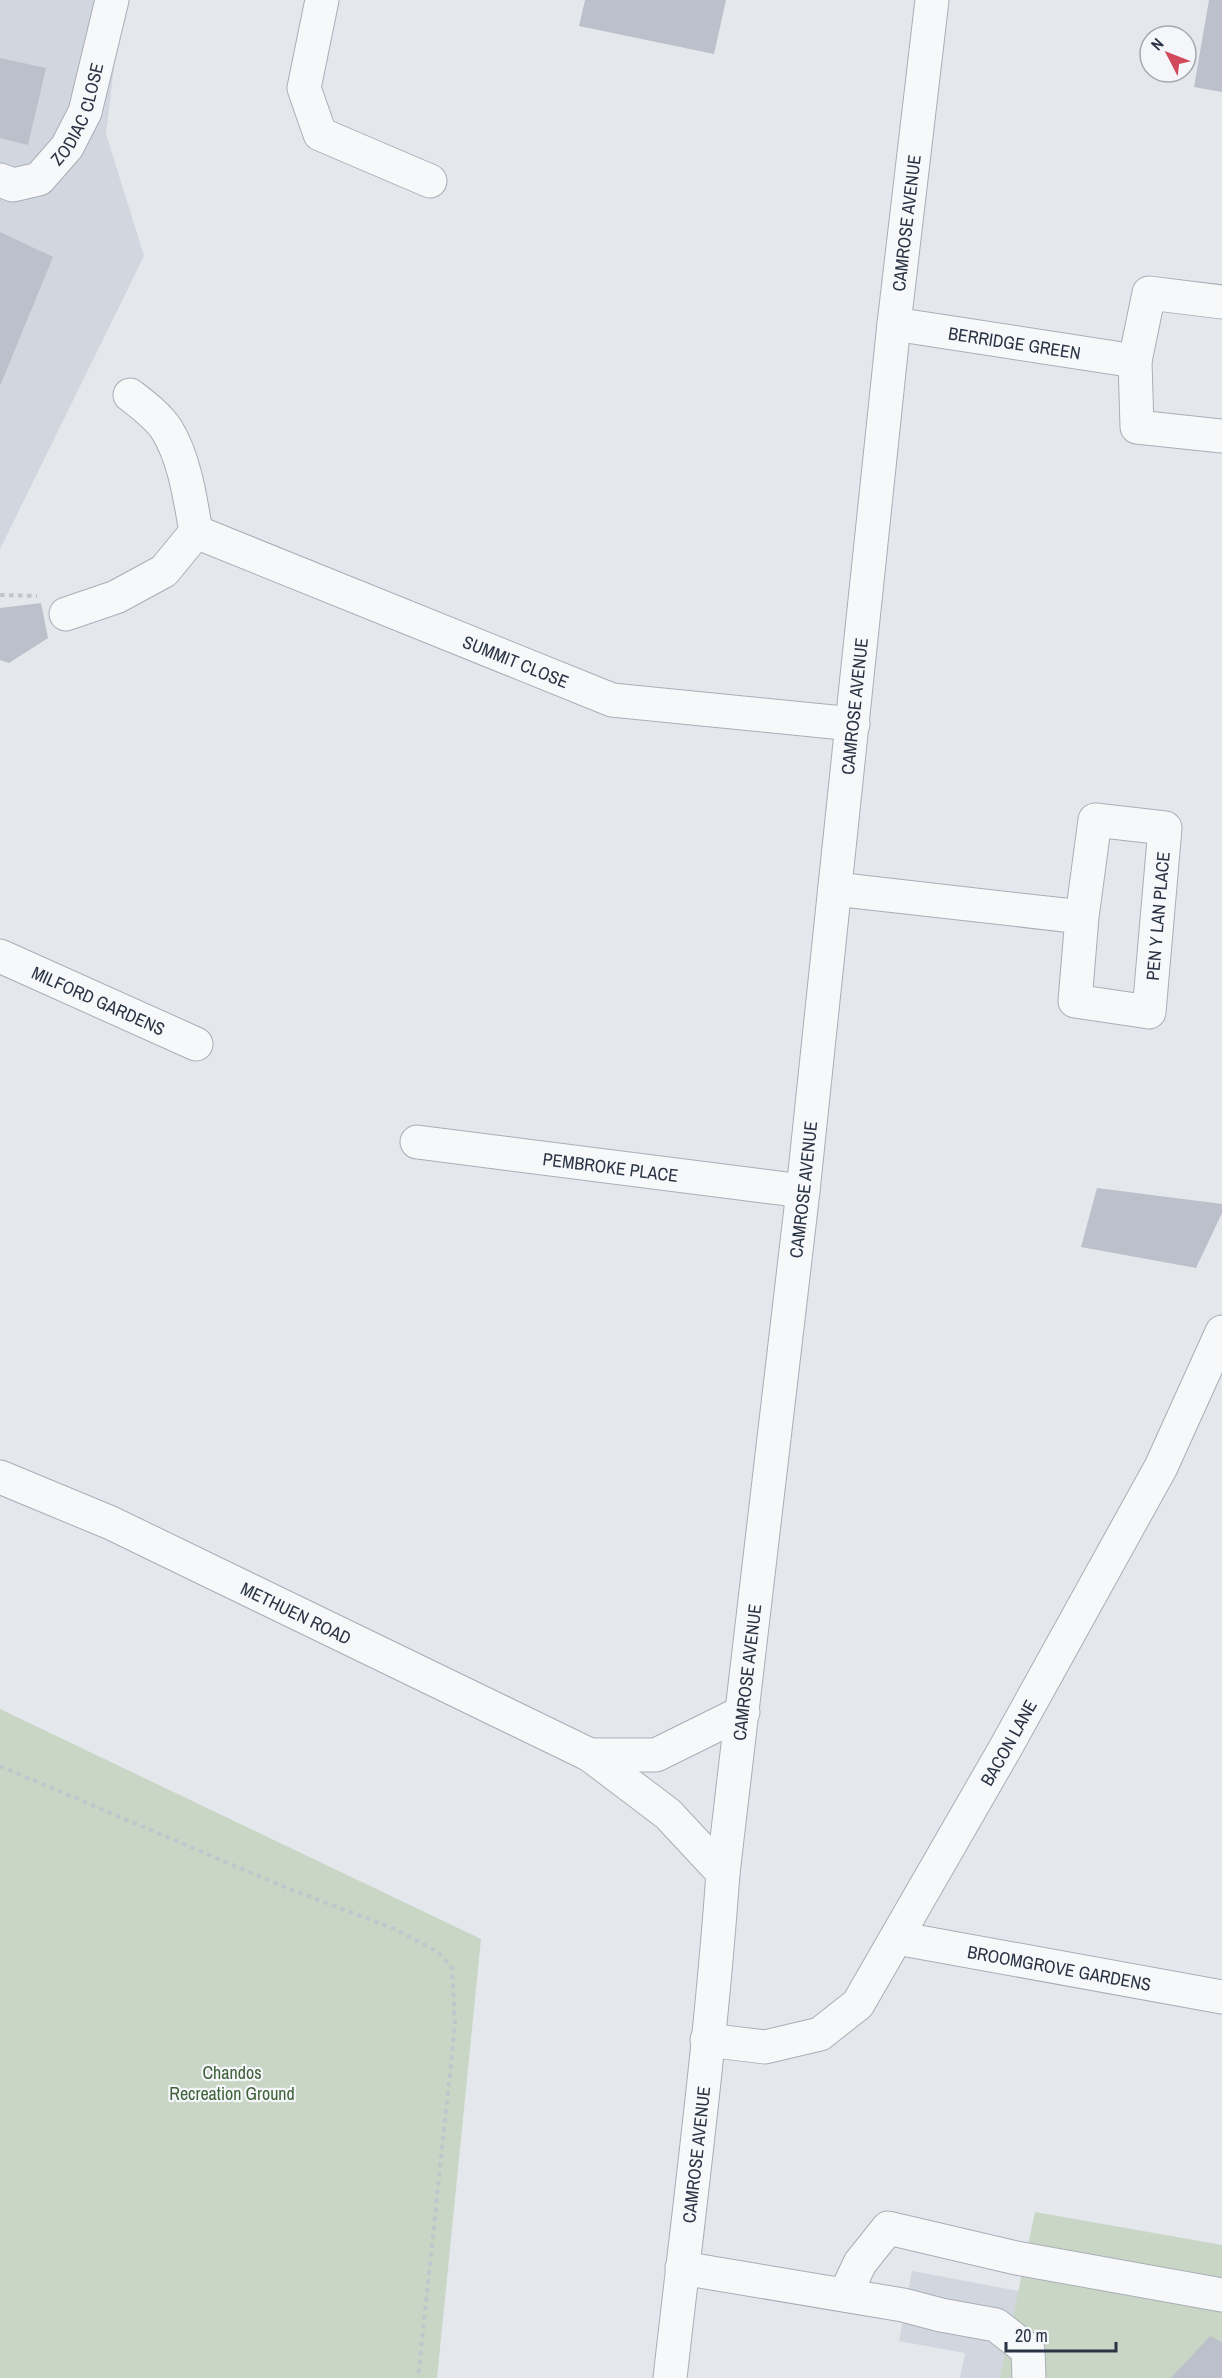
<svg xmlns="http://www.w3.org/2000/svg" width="1222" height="2378" font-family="'Archivo Narrow',sans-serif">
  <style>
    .built { fill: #d2d6de }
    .green { fill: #c9d6c5 }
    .building { fill: #bbc0ca }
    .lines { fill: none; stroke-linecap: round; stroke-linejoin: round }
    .minor-casing { stroke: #a9aeb7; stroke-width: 35 }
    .path { stroke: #c2c5cb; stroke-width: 4; stroke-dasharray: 4.5 4.5; stroke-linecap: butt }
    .minor { stroke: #f7f8fa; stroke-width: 33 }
    .labels { text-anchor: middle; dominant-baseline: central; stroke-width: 4.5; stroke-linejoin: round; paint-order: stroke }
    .street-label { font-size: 18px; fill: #2b3445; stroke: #f4f6f9 }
    .park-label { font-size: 18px; fill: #3f6138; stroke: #f4f6f9 }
  </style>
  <rect width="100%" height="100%" fill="#e4e7ec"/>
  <path class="built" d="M0 0H122L106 134 144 256 0 549Z
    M912 2271 1222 2329V2378H960L965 2353 899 2341Z"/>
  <path class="green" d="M0 1709 481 1939 437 2378H0Z
    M1035 2212 1222 2245V2378H1000Z"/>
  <path class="building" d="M585 0H726L714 54 579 26Z
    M1209 0H1222V92L1194 87Z
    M0 58 46 68 28 145 0 138Z
    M0 232 53 257 0 386Z
    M41 603 48 638 9 663 0 660V608Z
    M1097 1188 1222 1204V1213L1196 1268 1081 1247Z
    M1210 2336 1222 2342V2378H1171Z"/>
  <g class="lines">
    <defs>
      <g id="minor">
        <path d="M322 0 304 88 320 134 430 181"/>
        <path id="s1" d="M0 180 13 185 39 179 67 147 85 112 112 0"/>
        <path d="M1222 302 1149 293 1135 361 1137 427 1222 436"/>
        <path id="s2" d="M894 324 1135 361"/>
        <path id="s3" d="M196 532 612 700 853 724"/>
        <path d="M66 614 116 597 164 571 196 532C190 498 185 460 167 430 158 416 143 405 130 395"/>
        <path id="s4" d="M835 889 1082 917 1075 1001 1149 1012 1165 828 1095 820 1082 917"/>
        <path id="s5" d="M0 956 196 1044"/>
        <path id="s6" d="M417 1142 803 1191"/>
        <path id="s7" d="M0 1477 111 1523 590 1755 668 1814 723 1873"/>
        <path d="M590 1755H656L743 1712"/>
        <path id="s8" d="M897 1938 1222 1997"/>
        <path id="s9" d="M707 2040 765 2047 820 2034 858 2004 1006 1747 1161 1467 1222 1332"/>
        <path d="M682 2268 903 2305 941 2315 996 2325 1028 2350 1029 2378"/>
        <path d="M845 2295 860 2263 888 2228 1016 2258 1222 2295"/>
        <path id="s10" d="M670 2378C689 2210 711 2042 723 1873L803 1191 894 324 932 0"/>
      </g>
    </defs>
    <use href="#minor" class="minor-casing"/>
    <path class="path" d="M0 595 37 596
      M0 1766 287 1888 395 1929 438 1952 452 1968 455 2025 418 2378"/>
    <use href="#minor" class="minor"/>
  </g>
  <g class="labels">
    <g class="street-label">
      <text stroke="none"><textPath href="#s1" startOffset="118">ZODIAC CLOSE</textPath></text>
      <text stroke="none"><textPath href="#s10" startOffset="2168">CAMROSE AVENUE</textPath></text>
      <text stroke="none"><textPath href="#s2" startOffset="122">BERRIDGE GREEN</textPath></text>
      <text stroke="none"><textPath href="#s3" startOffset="345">SUMMIT CLOSE</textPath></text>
      <text stroke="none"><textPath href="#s10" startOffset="1682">CAMROSE AVENUE</textPath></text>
      <text stroke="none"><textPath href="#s4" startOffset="504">PEN Y LAN PLACE</textPath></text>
      <text stroke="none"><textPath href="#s5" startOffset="108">MILFORD GARDENS</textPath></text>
      <text stroke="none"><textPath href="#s6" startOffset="195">PEMBROKE PLACE</textPath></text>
      <text stroke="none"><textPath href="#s10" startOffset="1196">CAMROSE AVENUE</textPath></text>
      <text stroke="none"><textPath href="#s7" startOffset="326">METHUEN ROAD</textPath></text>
      <text stroke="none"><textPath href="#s10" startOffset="710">CAMROSE AVENUE</textPath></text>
      <text stroke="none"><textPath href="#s9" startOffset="465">BACON LANE</textPath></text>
      <text stroke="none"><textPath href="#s8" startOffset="165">BROOMGROVE GARDENS</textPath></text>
      <text stroke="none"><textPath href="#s10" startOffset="225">CAMROSE AVENUE</textPath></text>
    </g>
    <g class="park-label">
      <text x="232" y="2072">Chandos<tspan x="232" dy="21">Recreation Ground</tspan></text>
    </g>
  </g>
  <g transform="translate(1168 54) rotate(312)"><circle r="28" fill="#f4f6f9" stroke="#a4a8b1" stroke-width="1.5"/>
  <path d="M0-4.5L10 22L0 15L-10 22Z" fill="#d1495b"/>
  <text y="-9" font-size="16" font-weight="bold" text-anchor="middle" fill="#2b3445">N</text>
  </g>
  <path d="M1006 2342v9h110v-9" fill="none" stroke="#2b3445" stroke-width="3"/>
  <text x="1015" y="2342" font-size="18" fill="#2b3445" stroke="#f4f6f9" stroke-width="4.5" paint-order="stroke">20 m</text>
</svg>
